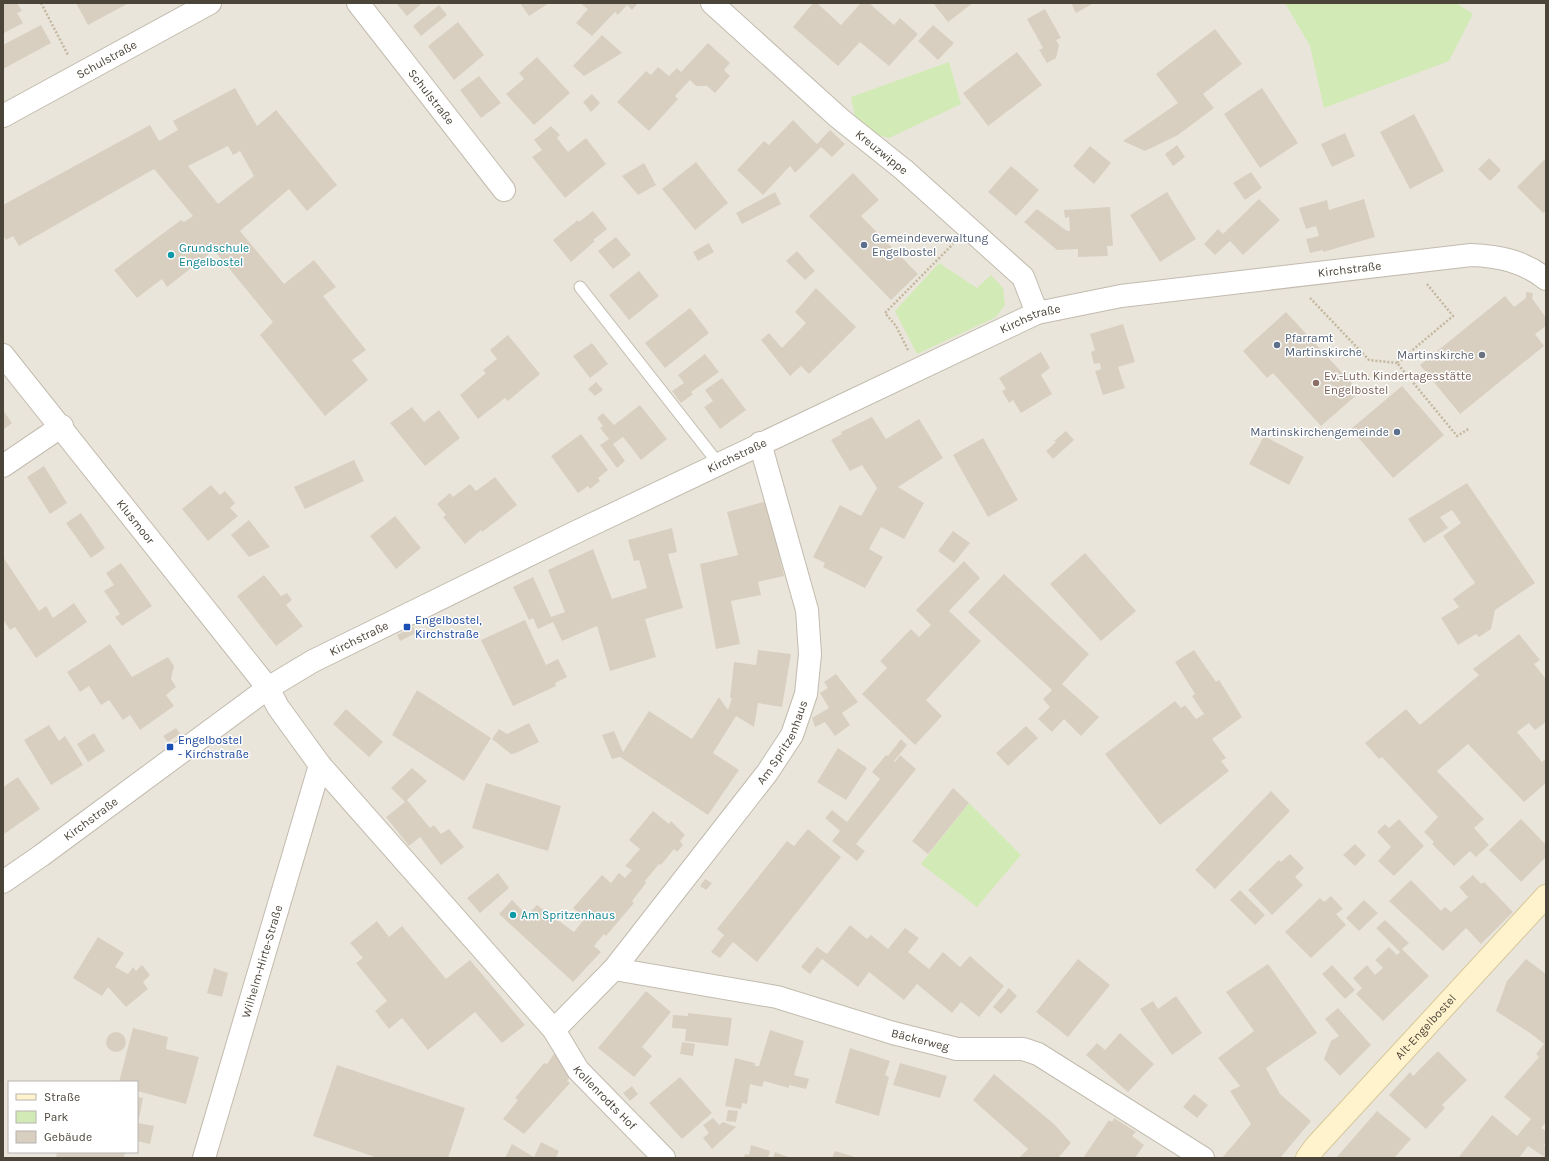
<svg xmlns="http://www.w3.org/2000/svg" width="1549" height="1161" font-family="Karla,sans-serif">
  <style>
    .residential { fill: #eae5da; fill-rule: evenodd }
    .green { fill: #d2eab5 }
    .building { fill: #d8cfc1; fill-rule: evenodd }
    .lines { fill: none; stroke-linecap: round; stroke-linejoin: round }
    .lane-casing { stroke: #c2bbae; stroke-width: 13 }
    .street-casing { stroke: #c2bbae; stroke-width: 24 }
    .secondary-casing { stroke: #d6c79b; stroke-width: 24 }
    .path { stroke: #c4b79f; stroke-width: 2.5; stroke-dasharray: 2 2; stroke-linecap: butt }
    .lane { stroke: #fff; stroke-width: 11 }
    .street { stroke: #fff; stroke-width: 22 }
    .secondary { stroke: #fff3cd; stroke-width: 22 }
    .service-dot { fill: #5c6f8a; stroke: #fff; stroke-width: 1.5 }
    .culture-dot { fill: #0f9aa8; stroke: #fff; stroke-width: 1.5 }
    .worship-dot { fill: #6b7280; stroke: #fff; stroke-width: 1.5 }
    .education-dot { fill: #8d6e63; stroke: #fff; stroke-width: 1.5 }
    .transit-dot { fill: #1a4fb4; stroke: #fff; stroke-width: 1.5 }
    .labels { text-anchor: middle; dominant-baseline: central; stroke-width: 3; stroke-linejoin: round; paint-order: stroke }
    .street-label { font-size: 12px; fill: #4b4439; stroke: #fff }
    .service-label { font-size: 12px; fill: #4e5e75; stroke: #fff; text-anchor: start }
    .culture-label { font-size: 12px; fill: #0d838f; stroke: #fff; text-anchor: start }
    .worship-label { font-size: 12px; fill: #5b616d; stroke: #fff; text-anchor: end }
    .education-label { font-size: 12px; fill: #785e54; stroke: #fff; text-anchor: start }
    .transit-label { font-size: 12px; fill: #164399; stroke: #fff; text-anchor: start }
  </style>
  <rect width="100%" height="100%" fill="#f6f3ec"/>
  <path class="residential" d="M3 3H1546V1158H3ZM9 1082H137V1152H9Z"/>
  <path class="green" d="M1285 3H1456L1473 14 1449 61 1324 108 1310 46Z
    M949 62 961 104 889 138C855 128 858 132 851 97Z
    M939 263 977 288 991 275 1003 288 1005 305 996 317 917 354 895 311Z
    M969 803 1021 855 977 907 921 864Z"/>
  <path class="building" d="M3 3H17L22 11 17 13 23 23 4 33Z
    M76 3H126L127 4 88 25Z
    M396 3H422L407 16Z
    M520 3H549L529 16Z
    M580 3H638L632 10 627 5 618 15 615 12 592 36 576 23 588 9Z
    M813 3H817L841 25 861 3H869L894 25 900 18 918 34 889 66 860 42 838 66 793 27Z
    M933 3H973L948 22Z
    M1071 3H1094L1076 13Z
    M439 5 447 15 421 36 413 26Z
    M1045 9 1061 38 1056 40 1059 45 1056 58 1047 63 1039 50 1043 48 1027 19Z
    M458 22 484 55 454 80 428 46Z
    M41 25 51 43 3 69V45Z
    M933 25 954 43 938 60 918 41Z
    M1215 29 1242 64 1203 94 1214 108 1178 135 1145 151 1123 141 1178 103 1156 74Z
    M602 35 622 53 584 76 573 66Z
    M708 43 730 63 724 70 730 76 715 93 707 86H696L690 80 675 96 678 99 649 131 617 102 646 71 651 75 658 67 669 76 677 68 681 72Z
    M1017 52 1042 85 988 126 963 93Z
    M537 57 570 93 534 125 506 94 524 79 519 73Z
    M479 76 501 103 481 118 460 90Z
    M235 88 257 126 276 110 337 185 307 211 289 189 240 231 284 284 314 260 336 287 323 296 366 350 352 360 368 380 325 416 260 335 273 322 214 250 167 287 162 279 137 298 114 270 181 220 184 222 193 216 154 169 19 246 13 236 6 240 3 235V205L150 125 159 141 178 130 173 121ZM228 146 233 155 240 151 254 176 218 204 188 166Z
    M1262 88 1298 143 1260 168 1224 114Z
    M592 94 600 103 591 112 583 102Z
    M1414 114 1444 171 1410 189 1380 132Z
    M793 120 817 144 830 130 845 144 832 157 821 147 795 173 790 166 763 195 737 170 764 141 769 145Z
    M551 126 560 135 557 138 568 152 586 138 606 164 565 198 532 157 542 150 534 140Z
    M1345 133 1355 156 1332 167 1321 144Z
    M1177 145 1185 157 1173 166 1165 154Z
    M1090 146 1111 163 1094 184 1073 166Z
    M1489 158 1501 170 1490 181 1478 169Z
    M1546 158V211L1543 213 1517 187Z
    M696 162 728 203 695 230 662 189Z
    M644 163 656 185 638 195 622 176Z
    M1011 166 1039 190 1016 216 988 192Z
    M1251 172 1262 188 1245 200 1233 183Z
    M853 173 879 200 861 216 918 274 891 300 809 216Z
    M775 192 781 204 742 224 736 213Z
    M1167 192 1196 239 1160 262 1130 215Z
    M1259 199 1280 220 1243 255 1230 241 1215 255 1204 244 1218 229 1223 234Z
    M1364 199 1375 237 1323 252V250L1310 253 1306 239 1319 236 1316 226 1306 229 1299 208 1327 200 1329 210Z
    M1110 207 1113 246H1107L1108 256 1078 257V249L1057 250 1024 222 1037 209 1067 231H1070L1069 217 1065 218 1064 210Z
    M593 211 607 229 593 240 595 241 571 262 553 240 578 220 579 222Z
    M616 237 631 255 613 269 598 251Z
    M709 243 714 252 698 261 693 252Z
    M797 251 815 271 805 280 786 261Z
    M639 271 659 296 629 320 609 295Z
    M816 288 856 327 809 374 801 366 790 376 761 340 769 333 782 348 806 323 795 312Z
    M1526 292 1533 293 1532 298 1546 318V326L1535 334 1544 346 1460 414 1420 365 1505 296 1514 307 1526 298Z
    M690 308 709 333 665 368 645 343Z
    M1286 312 1360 392 1321 426 1273 373 1267 378 1243 351Z
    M1123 324 1135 362 1118 367 1125 388 1103 395 1095 371 1101 369 1100 363 1094 364 1091 352 1095 350 1090 334Z
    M508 335 540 374 508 401 505 398 478 419 460 395 486 373 483 370 497 359 490 350Z
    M592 343 608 364 590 378 573 356Z
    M1041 352 1050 368 1041 375 1052 394 1021 413 1013 400 1009 403 1002 391 1006 389 999 378Z
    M705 354 719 372 691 392 693 394 681 403 672 391 684 383 678 375Z
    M722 378 746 410 720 429 704 407 713 401 705 390Z
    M596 382 603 390 595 396 588 389Z
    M1402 386 1444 435 1393 478 1351 429Z
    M640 405 667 439 641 460 623 437 613 444 625 461 617 468 600 445 609 439 600 428 603 426 597 418 603 413 614 425Z
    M412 407 424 422 439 410 460 438 425 466 390 423Z
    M3 410 12 423 3 430Z
    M872 417 886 439 919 419 943 458 898 487 924 503 904 539 881 527 869 549 883 557 865 588 823 567 825 563 813 557 840 505 861 516 877 488 862 465 850 471 831 440 842 434 841 432Z
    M1066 431 1074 440 1053 459 1046 451 1056 442 1054 441Z
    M581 434 608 470 598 478 600 481 590 489 588 486 578 493 551 456Z
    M1264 436 1304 457 1289 485 1249 464Z
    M983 438 1018 500 988 517 953 455Z
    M354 460 364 481 305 509 294 487Z
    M44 466 67 503 50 514 27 477Z
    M495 477 517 505 482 532 481 530 465 544 443 517 446 515 437 504 450 493 453 497 470 484 476 491Z
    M1467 483 1535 583 1495 610 1491 629 1479 637 1476 634 1458 645 1441 618 1459 607 1453 599 1475 583 1443 536 1461 523 1452 510 1440 517 1448 528 1424 543 1408 519Z
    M211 485 220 495 225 491 235 503 230 508 238 516 208 541 182 509Z
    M767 501 784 576 758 582 761 595 731 601 740 644 716 649 700 564 738 555 727 512Z
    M81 513 105 548 91 558 66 523Z
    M395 516 421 548 396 569 370 536Z
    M249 520 270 547 249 557 231 535Z
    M672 528 677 552 668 554 683 608 645 619 656 657 610 671 597 626 562 641 553 622 538 629 533 618 529 620 513 587 533 577 551 617 565 612 548 570 593 549 612 599 647 588 639 560 634 561 628 540Z
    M953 531 970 543 954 563 938 551Z
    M1085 553 1136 611 1101 641 1050 584Z
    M3 557 39 611 46 606 53 618 74 603 87 622 36 658 15 627 10 630 3 619Z
    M964 561 980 578 949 611 981 641 926 700 942 716 915 745 862 694 887 668 880 661 911 629 919 637 931 625 916 610Z
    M121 563 152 606 122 626 115 617 120 614 104 591 114 585 106 573Z
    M1004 574 1089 654 1062 684 1099 717 1081 736 1064 719 1052 732 1038 719 1050 707 1043 699 1052 690 968 612Z
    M264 575 281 596 287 593 292 600 286 605 303 626 276 646 237 596Z
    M525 620 546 665 558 659 567 677 555 683 556 686 513 706 481 640Z
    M413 627 416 633 400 641 397 635Z
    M1519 634 1540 660 1534 664 1546 679V722L1535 730 1529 723 1517 732 1542 762 1546 758V783L1524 802 1468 744 1437 771 1484 819 1474 828 1489 845 1476 857 1470 851 1454 866 1432 844 1434 842 1424 832 1438 817 1382 757 1379 759 1365 743 1406 709 1420 725 1479 675 1473 669Z
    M110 644 132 677 168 657 174 666 171 679 176 687 166 695 174 706 140 730 130 715 123 720 109 700 101 705 89 686 80 692 67 672Z
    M758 650 791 654 782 707 758 703 754 727 736 716 713 753 739 770 708 815 620 757 612 759 602 735 614 731 623 752 649 711 692 739 719 697 728 710 732 698H730L734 662 756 665Z
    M1194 650 1216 682 1219 680 1242 717 1212 739 1226 758 1221 761 1229 771 1160 825 1105 754 1175 701 1181 708 1185 705 1196 719 1204 714 1192 696 1195 694 1175 662Z
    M836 674 858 702 842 713 850 725 835 736 825 722 815 727 812 718 829 708 820 693 828 688 824 682Z
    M417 690 491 738 464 781 392 735Z
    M346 709 383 742 369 757 333 724Z
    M529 723 539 742 516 753 511 754 492 739 499 729 507 734Z
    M49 725 59 741 65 736 83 765 51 785 24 740Z
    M1026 726 1038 738 1008 766 996 753Z
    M176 728 180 734 168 742 163 736Z
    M94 733 105 751 88 762 77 744Z
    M901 739 907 745 894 761 895 762 900 755 916 769 856 844 865 851 857 861 832 841 840 831 825 818 832 810 847 822 880 779 872 772 886 755 888 756Z
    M838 748 867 768 846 800 817 782Z
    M412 768 427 781 407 800 430 828 434 825 441 834 449 829 464 847 441 865 420 837 409 846 386 817 405 802 391 788Z
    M18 777 40 809 4 834 3 787Z
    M486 783 561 806 548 851 472 828Z
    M953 788 969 803 928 854 912 841Z
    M1271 791 1290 811 1215 889 1195 870Z
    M653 811 669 824 671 821 685 835 680 841 683 845 677 852 674 849 661 865 659 864 645 881 646 883 632 901 634 903 606 936 604 934 594 946 601 952 573 982 499 914 512 900 527 915 537 905 574 932 585 918 573 908 602 875 611 883 619 873 625 878 632 870 625 866 640 849 629 840Z
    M1399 819 1424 846 1394 876 1378 861 1391 847 1377 832 1385 824 1389 828Z
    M1521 819 1546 845V857L1521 882 1489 850Z
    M808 829 841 857 757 962 733 942 720 958 711 952 724 935 717 929 787 841 794 846Z
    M1355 844 1366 855 1355 866 1343 855Z
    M1290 854 1304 868 1295 877 1303 885 1272 915 1248 890 1279 860 1281 862Z
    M498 873 509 888 480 913 467 898Z
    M1473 875 1481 884 1484 882 1513 912 1481 944 1466 928 1443 951 1389 901 1411 880 1441 911 1445 907 1451 912 1468 897 1459 887Z
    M705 879 712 883 706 890 700 886Z
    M1240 890 1265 915 1255 925 1230 900Z
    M1331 896 1343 909 1336 914 1346 925 1311 958 1285 932 1320 898 1324 902Z
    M1364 900 1378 913 1359 931 1346 918Z
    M1385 920 1409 943 1402 949 1429 976 1383 1021 1356 994 1362 988 1353 978 1367 965 1375 975 1383 968 1375 960 1389 947 1397 955 1400 952 1376 928Z
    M377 921 389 937 402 926 446 979 470 960 525 1025 502 1043 475 1012 428 1050 402 1018 389 1029 375 1011 387 1001 356 963 363 958 350 943Z
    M850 925 867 939 871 935 888 949 905 928 919 938 908 952 929 969 943 952 960 967 970 956 1004 986 979 1017 961 1002 952 1013 917 984 904 1000 869 972 858 987 822 959 810 974 801 967 817 947 827 954Z
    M98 937 124 953 115 967 128 974 133 967 136 971 142 965 150 975 143 982 148 989 126 1007 108 987 102 996 73 978Z
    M1078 959 1110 985 1068 1037 1036 1012Z
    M1526 959 1546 974V1122L1541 1128 1546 1131V1142L1544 1145 1546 1147V1158L1528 1146 1519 1158H1454L1456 1156 1458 1158 1492 1115 1517 1136 1531 1119 1504 1097 1539 1057 1536 1054 1544 1044 1530 1033 1496 1011 1507 981Z
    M1268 964 1317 1033 1266 1068 1280 1094 1311 1121 1280 1158H1222L1251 1124 1230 1091 1240 1086 1218 1058 1254 1031 1226 992Z
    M1332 965 1355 990 1345 999 1322 974Z
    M214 968 228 973 222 997 207 993Z
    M1009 988 1017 996 1001 1014 993 1007Z
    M646 991 671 1012 642 1047 652 1056 634 1077 598 1048Z
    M1176 996 1202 1033 1172 1055 1140 1009 1153 1001 1158 1009Z
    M1338 1008 1371 1045 1340 1076 1324 1059 1331 1041 1339 1036 1325 1019Z
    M688 1013 732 1018 728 1046 685 1041 686 1029 672 1028 673 1015 688 1016Z
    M133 1028 168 1037 166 1049 199 1057 186 1104 137 1091V1082H119Z
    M770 1030 804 1041 794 1075 809 1079 806 1089 789 1085V1088L764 1081 762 1087 750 1084 747 1104 742 1103 741 1109 725 1106 735 1058 755 1063V1066H759Z
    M106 1042a10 10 0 1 1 20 0a10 10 0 1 1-20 0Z
    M1120 1033 1154 1064 1128 1092 1086 1055 1097 1043 1105 1050Z
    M682 1042 695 1044 693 1056 680 1054Z
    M850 1048 890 1061 885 1075 889 1077 879 1116 835 1103Z
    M1438 1051 1467 1080 1442 1105 1445 1108 1426 1129 1389 1095 1410 1072 1413 1076Z
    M555 1052 573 1073 567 1081 570 1083 524 1134 503 1119 518 1100 515 1098 544 1063 547 1064Z
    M900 1063 947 1076 940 1098 893 1085Z
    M337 1065 465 1108 448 1158H378L313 1136Z
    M994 1074 1054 1124 1071 1143 1058 1158H1019L1028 1149 973 1100Z
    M680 1077 712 1113 682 1139 649 1103Z
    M632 1086 638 1094 630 1101 623 1093Z
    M1194 1094 1208 1105 1197 1118 1183 1107Z
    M137 1097 143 1098 138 1123 154 1126 150 1144 137 1141Z
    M728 1110 738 1111 736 1122 726 1121Z
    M1377 1111 1411 1139 1394 1158H1336Z
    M713 1118 719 1125 723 1122 736 1127 712 1149 703 1138 709 1133 703 1125Z
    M1114 1118 1136 1132 1132 1136 1144 1145 1135 1158H1083L1109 1120 1112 1122Z
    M541 1142 559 1151 556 1158H505L512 1144 534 1157Z
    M751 1145 770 1151 768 1158H744L745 1154 749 1155Z
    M835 1151 858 1158H832Z
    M57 1152H125L124 1158H56Z
    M775 1152 791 1158H773Z"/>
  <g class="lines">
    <defs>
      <path id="lane" d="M580 287 718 463"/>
      <g id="street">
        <path id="s1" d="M358 3 504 190"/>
        <path id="s2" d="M712 3 839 118 904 170 1023 277 1037 313"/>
        <path id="s3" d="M3 116 210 3"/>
        <path id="s4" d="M3 355 268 688 278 707 320 765 554 1030 614 969 767 773 792 735 806 694 810 654 807 610 760 443"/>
        <path d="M3 466 62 426"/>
        <path id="s5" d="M3 882 42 855 268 688 313 661 576 532 1037 313 1121 296 1471 255C1499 256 1523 261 1546 279"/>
        <path id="s6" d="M614 969 777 997 893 1033 957 1049H1023L1038 1054 1203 1158"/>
        <path id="s7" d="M554 1030 578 1070 664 1158"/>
        <path id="s8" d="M204 1158 320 765"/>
      </g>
      <g id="secondary">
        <path id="s9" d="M1307 1158 1315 1147 1546 896"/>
      </g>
    </defs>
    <use href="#lane" class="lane-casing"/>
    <use href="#street" class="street-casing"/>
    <use href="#secondary" class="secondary-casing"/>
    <path class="path" d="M41 3 68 55
      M1427 284 1453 316 1397 363 1457 436 1470 428
      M1310 298 1369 360 1397 363
      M908 350 896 326 885 313 953 244"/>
    <use href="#lane" class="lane"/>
    <use href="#street" class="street"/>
    <use href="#secondary" class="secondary"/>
  </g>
  <g class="service-dot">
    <circle cx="864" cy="245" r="4"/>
    <circle cx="1277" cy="345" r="4"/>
    <circle cx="1397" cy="432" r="4"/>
  </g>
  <g class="culture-dot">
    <circle cx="171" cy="255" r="4"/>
    <circle cx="513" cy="915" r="4"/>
  </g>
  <circle class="worship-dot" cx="1482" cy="355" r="4"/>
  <circle class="education-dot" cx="1316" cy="383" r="4"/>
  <g class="transit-dot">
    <rect x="403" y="623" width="8" height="8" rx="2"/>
    <rect x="166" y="743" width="8" height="8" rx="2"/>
  </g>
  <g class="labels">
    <g class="street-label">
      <text stroke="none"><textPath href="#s3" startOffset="118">Schulstraße</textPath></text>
      <text stroke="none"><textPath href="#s1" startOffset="119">Schulstraße</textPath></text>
      <text stroke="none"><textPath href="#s2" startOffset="226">Kreuzwippe</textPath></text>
      <text stroke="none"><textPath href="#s5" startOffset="1500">Kirchstraße</textPath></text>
      <text stroke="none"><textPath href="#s5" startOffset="1176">Kirchstraße</textPath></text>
      <text stroke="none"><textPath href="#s5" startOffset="852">Kirchstraße</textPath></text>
      <text stroke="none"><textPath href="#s4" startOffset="213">Klusmoor</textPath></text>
      <text stroke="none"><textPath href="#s5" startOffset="432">Kirchstraße</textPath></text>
      <text stroke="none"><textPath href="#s4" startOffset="1241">Am Spritzenhaus</textPath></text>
      <text stroke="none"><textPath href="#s5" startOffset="108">Kirchstraße</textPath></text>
      <text stroke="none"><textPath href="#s8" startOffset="205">Wilhelm-Hirte-Straße</textPath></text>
      <text stroke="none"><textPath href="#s9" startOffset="177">Alt-Engelbostel</textPath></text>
      <text stroke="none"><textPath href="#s6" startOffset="315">Bäckerweg</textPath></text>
      <text stroke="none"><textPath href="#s7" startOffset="85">Kollenrodts Hof</textPath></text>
    </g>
    <g class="service-label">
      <text x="872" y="238">Gemeindeverwaltung<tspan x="872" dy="14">Engelbostel</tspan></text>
      <text x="1285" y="338">Pfarramt<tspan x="1285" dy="14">Martinskirche</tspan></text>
      <text x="1389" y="432" text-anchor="end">Martinskirchengemeinde</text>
    </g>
    <g class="culture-label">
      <text x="179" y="248">Grundschule<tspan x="179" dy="14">Engelbostel</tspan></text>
      <text x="521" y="915">Am Spritzenhaus</text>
    </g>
    <g class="worship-label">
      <text x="1474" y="355">Martinskirche</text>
    </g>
    <g class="education-label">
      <text x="1324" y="376">Ev.-Luth. Kindertagesstätte<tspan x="1324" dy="14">Engelbostel</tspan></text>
    </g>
    <g class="transit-label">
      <text x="415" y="620">Engelbostel,<tspan x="415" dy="14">Kirchstraße</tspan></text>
      <text x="178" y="740">Engelbostel<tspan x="178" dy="14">- Kirchstraße</tspan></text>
    </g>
  </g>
  <rect width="1549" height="1161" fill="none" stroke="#4b4439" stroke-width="8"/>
  <rect x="8" y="1081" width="130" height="72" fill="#ffffff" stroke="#b7b4b0"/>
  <rect x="16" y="1094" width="20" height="6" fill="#fff3cd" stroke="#b7b4b0"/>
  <text x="44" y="1101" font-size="12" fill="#4b4439">Straße</text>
  <rect x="16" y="1111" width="20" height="12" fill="#d2eab5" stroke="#b7b4b0"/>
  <text x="44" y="1121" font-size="12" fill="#4b4439">Park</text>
  <rect x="16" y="1131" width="20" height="12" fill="#d8cfc1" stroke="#b7b4b0"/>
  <text x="44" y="1141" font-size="12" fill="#4b4439">Gebäude</text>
</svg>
